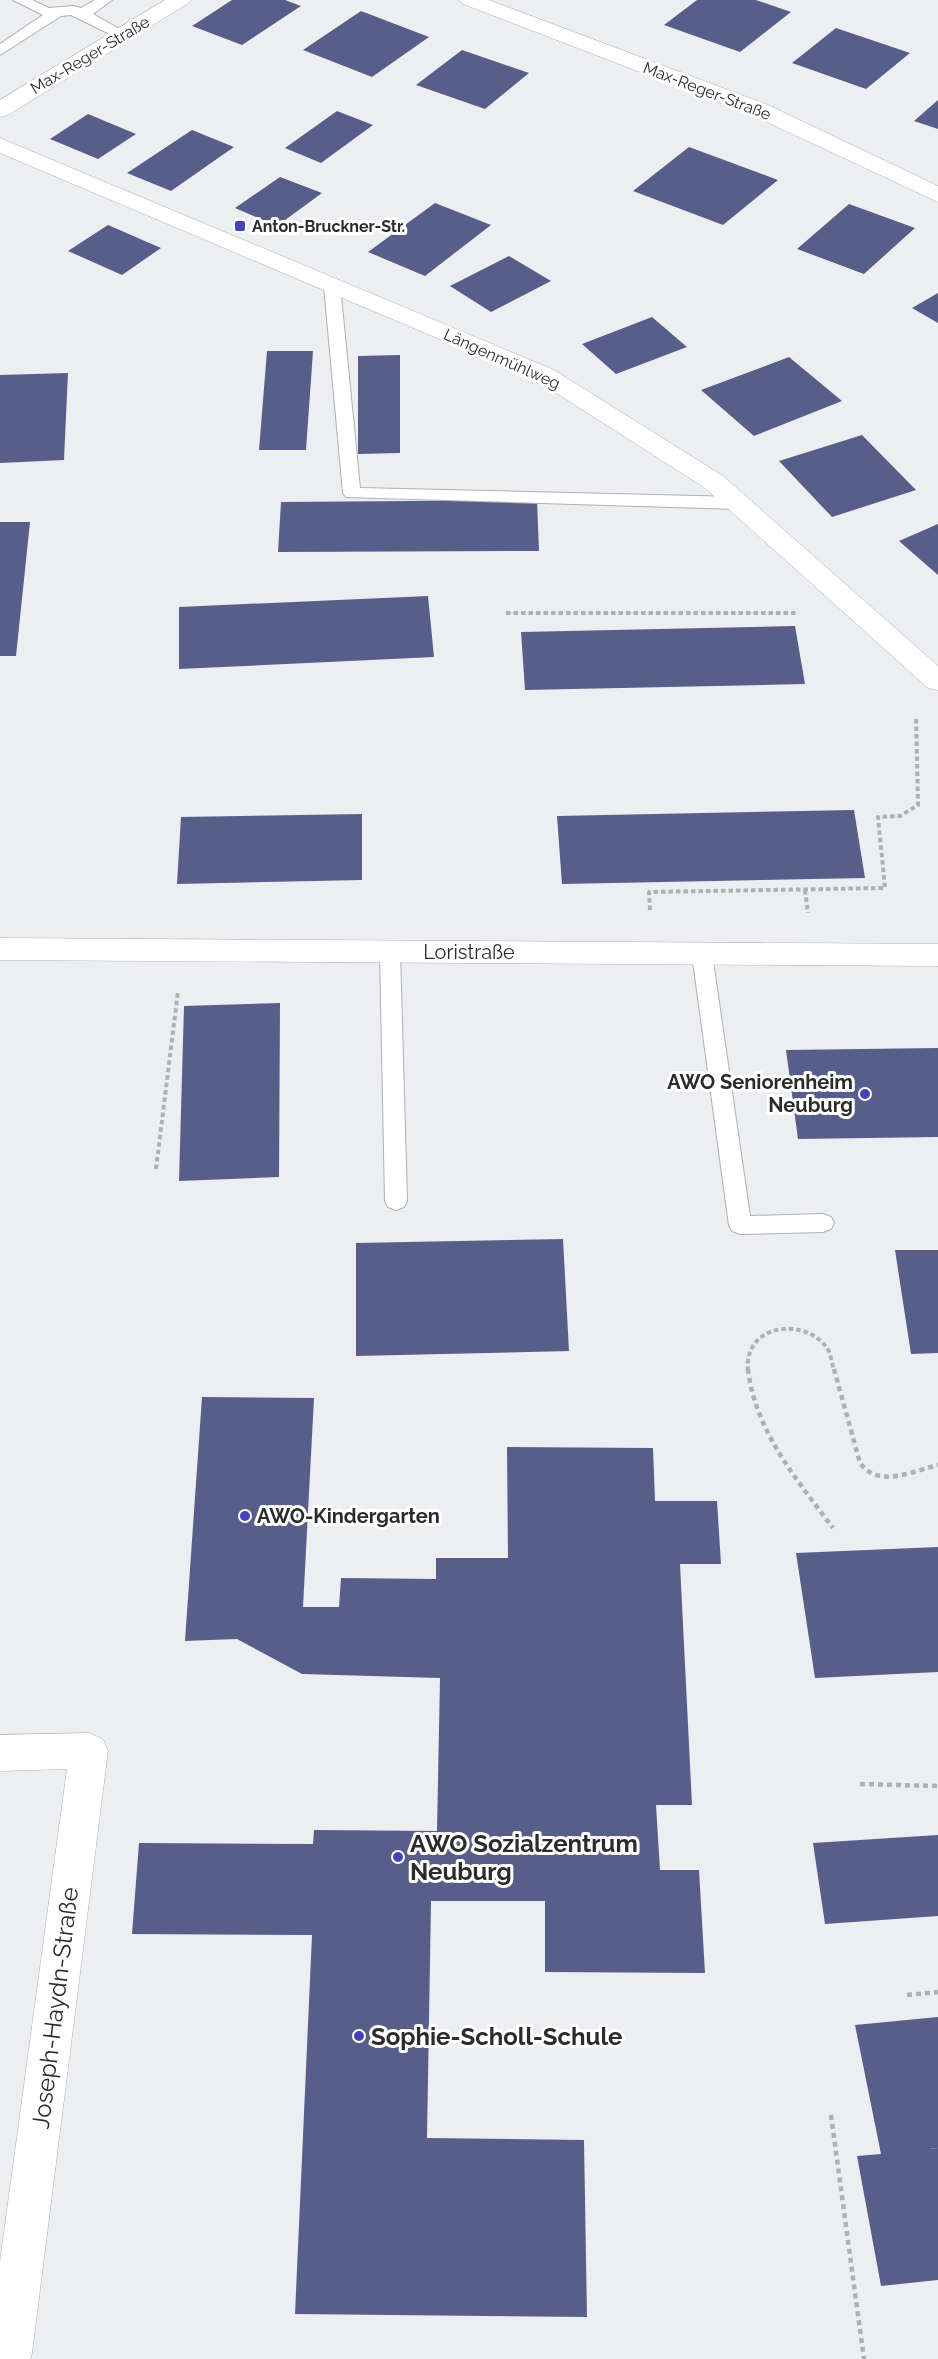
<svg xmlns="http://www.w3.org/2000/svg" width="938" height="2359" font-family="Raleway,sans-serif">
  <style>
    .building { fill: #575e8a }
    .lines { fill: none; stroke-linecap: round; stroke-linejoin: round }
    .lane-casing { stroke: #afb0b3; stroke-width: 2 }
    .street-casing { stroke: #afb0b3; stroke-width: 1 }
    .path-far1 { stroke: #afb0b3; stroke-width: 4; stroke-dasharray: 4.5 3; stroke-linecap: butt }
    .path { stroke: #afb0b3; stroke-width: 4.5; stroke-dasharray: 5 4; stroke-linecap: butt }
    .lane { fill: #fff; fill-rule: evenodd }
    .street { fill: #fff; fill-rule: evenodd }
    .poi-dot { fill: #4443b9; stroke: #fff; stroke-width: 2 }
    .labels { text-anchor: middle; dominant-baseline: central; stroke-width: 6; stroke-linejoin: round; paint-order: stroke }
    .far-street-label { font-size: 16px; fill: #2a2b2c; stroke: #fff }
    .far-poi-label { font-size: 16px; font-weight: bold; fill: #2a2b2c; stroke: #fff; text-anchor: start }
    .street-label { font-size: 20px; fill: #2a2b2c; stroke: #fff }
    .poi-label { font-size: 20px; font-weight: bold; fill: #2a2b2c; stroke: #fff; text-anchor: end }
    .near-poi-label { font-size: 24px; font-weight: bold; fill: #2a2b2c; stroke: #fff; text-anchor: start }
    .near-street-label { font-size: 24px; fill: #2a2b2c; stroke: #fff }
  </style>
  <rect width="100%" height="100%" fill="#edeef2"/>
  <path class="building" d="M232 0H285L301 6 242 45 192 26Z
    M697 0H756L791 12 740 52 664 25Z
    M361 11 429 37 372 77 303 50Z
    M836 28 910 53 866 89 792 63Z
    M462 50 529 73 485 109 416 85Z
    M938 100V129L914 121Z
    M337 111 373 125 321 163 285 148Z
    M88 114 136 134 98 159 50 139Z
    M192 130 234 147 171 191 127 173Z
    M689 147 778 180 723 225 633 191Z
    M280 177 322 193 277 226 235 208Z
    M435 203 491 225 425 276 368 252Z
    M849 204 915 228 864 274 797 249Z
    M108 225 161 248 122 275 68 251Z
    M509 256 551 281 491 312 450 286Z
    M938 293V323L912 308Z
    M652 317 687 347 616 374 582 344Z
    M267 351H313L306 450H259Z
    M400 355V453L358 454V356Z
    M789 357 842 401 754 436 701 390Z
    M68 373 64 460 0 463V375Z
    M862 435 916 490 832 517 779 461Z
    M537 500 539 551 278 552 281 502Z
    M0 522H30L16 656H0Z
    M938 524V575L899 541Z
    M428 596 434 657 179 669V607Z
    M795 626 805 684 525 690 521 632Z
    M854 810 865 878 562 884 557 816Z
    M362 814V880L177 884 181 817Z
    M280 1003 279 1177 179 1181 184 1006Z
    M938 1048V1137L798 1139 786 1050Z
    M563 1239 569 1351 356 1356V1243Z
    M895 1250H938V1353L911 1354Z
    M202 1397 314 1398 303 1607H339L341 1578 436 1579V1558H508L507 1447 653 1448 655 1501H717L721 1564H680L692 1805H656L660 1870H699L705 1973 545 1972V1901H431L427 2138 584 2140 587 2317 295 2314 312 1935 132 1934 139 1843 313 1844 314 1830 437 1831 440 1678 302 1674 237 1639 185 1641Z
    M938 1547V1672L815 1678 796 1553Z
    M938 1835V1916L825 1924 813 1843Z
    M938 2017V2148L929 2149 938 2148V2280L881 2286 857 2156 881 2154 855 2025Z"/>
  <g class="lines">
    <defs>
      <path id="lane" d="M13 0H32L49 8 73 6 81 8 95 0H112L93 14 130 35 123 39 118 38 71 15 61 16 0 55V44L43 15Z
        M332 281 340 286 360 488 738 497 744 499 747 503 744 507 738 509 346 497 343 493 324 286Z
        M390 944 397 947 400 952 407 1201 404 1207 396 1210 388 1207 385 1201 380 952 383 947Z
        M702 946 709 949 712 954 750 1216 823 1214 831 1217 834 1223 831 1229 823 1232 740 1234 732 1231 729 1225 692 954 695 949Z"/>
      <path id="street" d="M165 0H191L187 4 8 115 0 117V100Z
        M459 0H489L768 105 938 186V202L752 115 463 4Z
        M0 138 554 370 723 476 938 666V690L928 688 705 488 536 380 0 153Z
        M0 938 938 944V966L0 960Z
        M89 1733 103 1739 108 1751 32 2353 30 2359H0V2262L67 1769 0 1771V1735Z"/>
    </defs>
    <use href="#lane" class="lane-casing"/>
    <use href="#street" class="street-casing"/>
    <path class="path-far1" d="M506 613H796
      M805 890 808 913
      M650 910 649 892 885 888 878 817 900 816 918 805 916 716
      M156 1169 178 991
      M748 1371C743 1324 804 1316 827 1348 831 1354 832 1364 834 1371"/>
    <path class="path" d="M748 1369C755 1431 797 1480 833 1528
      M834 1369 860 1463C879 1489 912 1471 938 1465
      M860 1784 938 1786
      M907 1995 938 1992
      M831 2115 864 2359"/>
    <use href="#lane" class="lane"/>
    <use href="#street" class="street"/>
  </g>
  <g class="poi-dot">
    <rect x="234" y="220" width="12" height="12" rx="3"/>
    <circle cx="865" cy="1094" r="6"/>
    <circle cx="245" cy="1516" r="6"/>
    <circle cx="398" cy="1857" r="6"/>
    <circle cx="359" cy="2036" r="6"/>
  </g>
  <g class="labels">
    <g class="far-street-label">
      <text transform="translate(90 55) rotate(-31)">Max-Reger-Straße</text>
      <text transform="translate(707 91) rotate(21)">Max-Reger-Straße</text>
      <text transform="translate(502 359) rotate(24)">Längenmühlweg</text>
    </g>
    <g class="far-poi-label">
      <text x="252" y="226">Anton-Bruckner-Str.</text>
    </g>
    <g class="street-label">
      <text x="469" y="952">Loristraße</text>
    </g>
    <g class="poi-label">
      <text x="853" y="1082">AWO Seniorenheim<tspan x="853" dy="23">Neuburg</tspan></text>
      <text x="257" y="1516" text-anchor="start">AWO-Kindergarten</text>
    </g>
    <g class="near-poi-label">
      <text x="410" y="1843">AWO Sozialzentrum<tspan x="410" dy="28">Neuburg</tspan></text>
      <text x="371" y="2036">Sophie-Scholl-Schule</text>
    </g>
    <g class="near-street-label">
      <text transform="translate(55 2008) rotate(-83)">Joseph-Haydn-Straße</text>
    </g>
  </g>
</svg>
